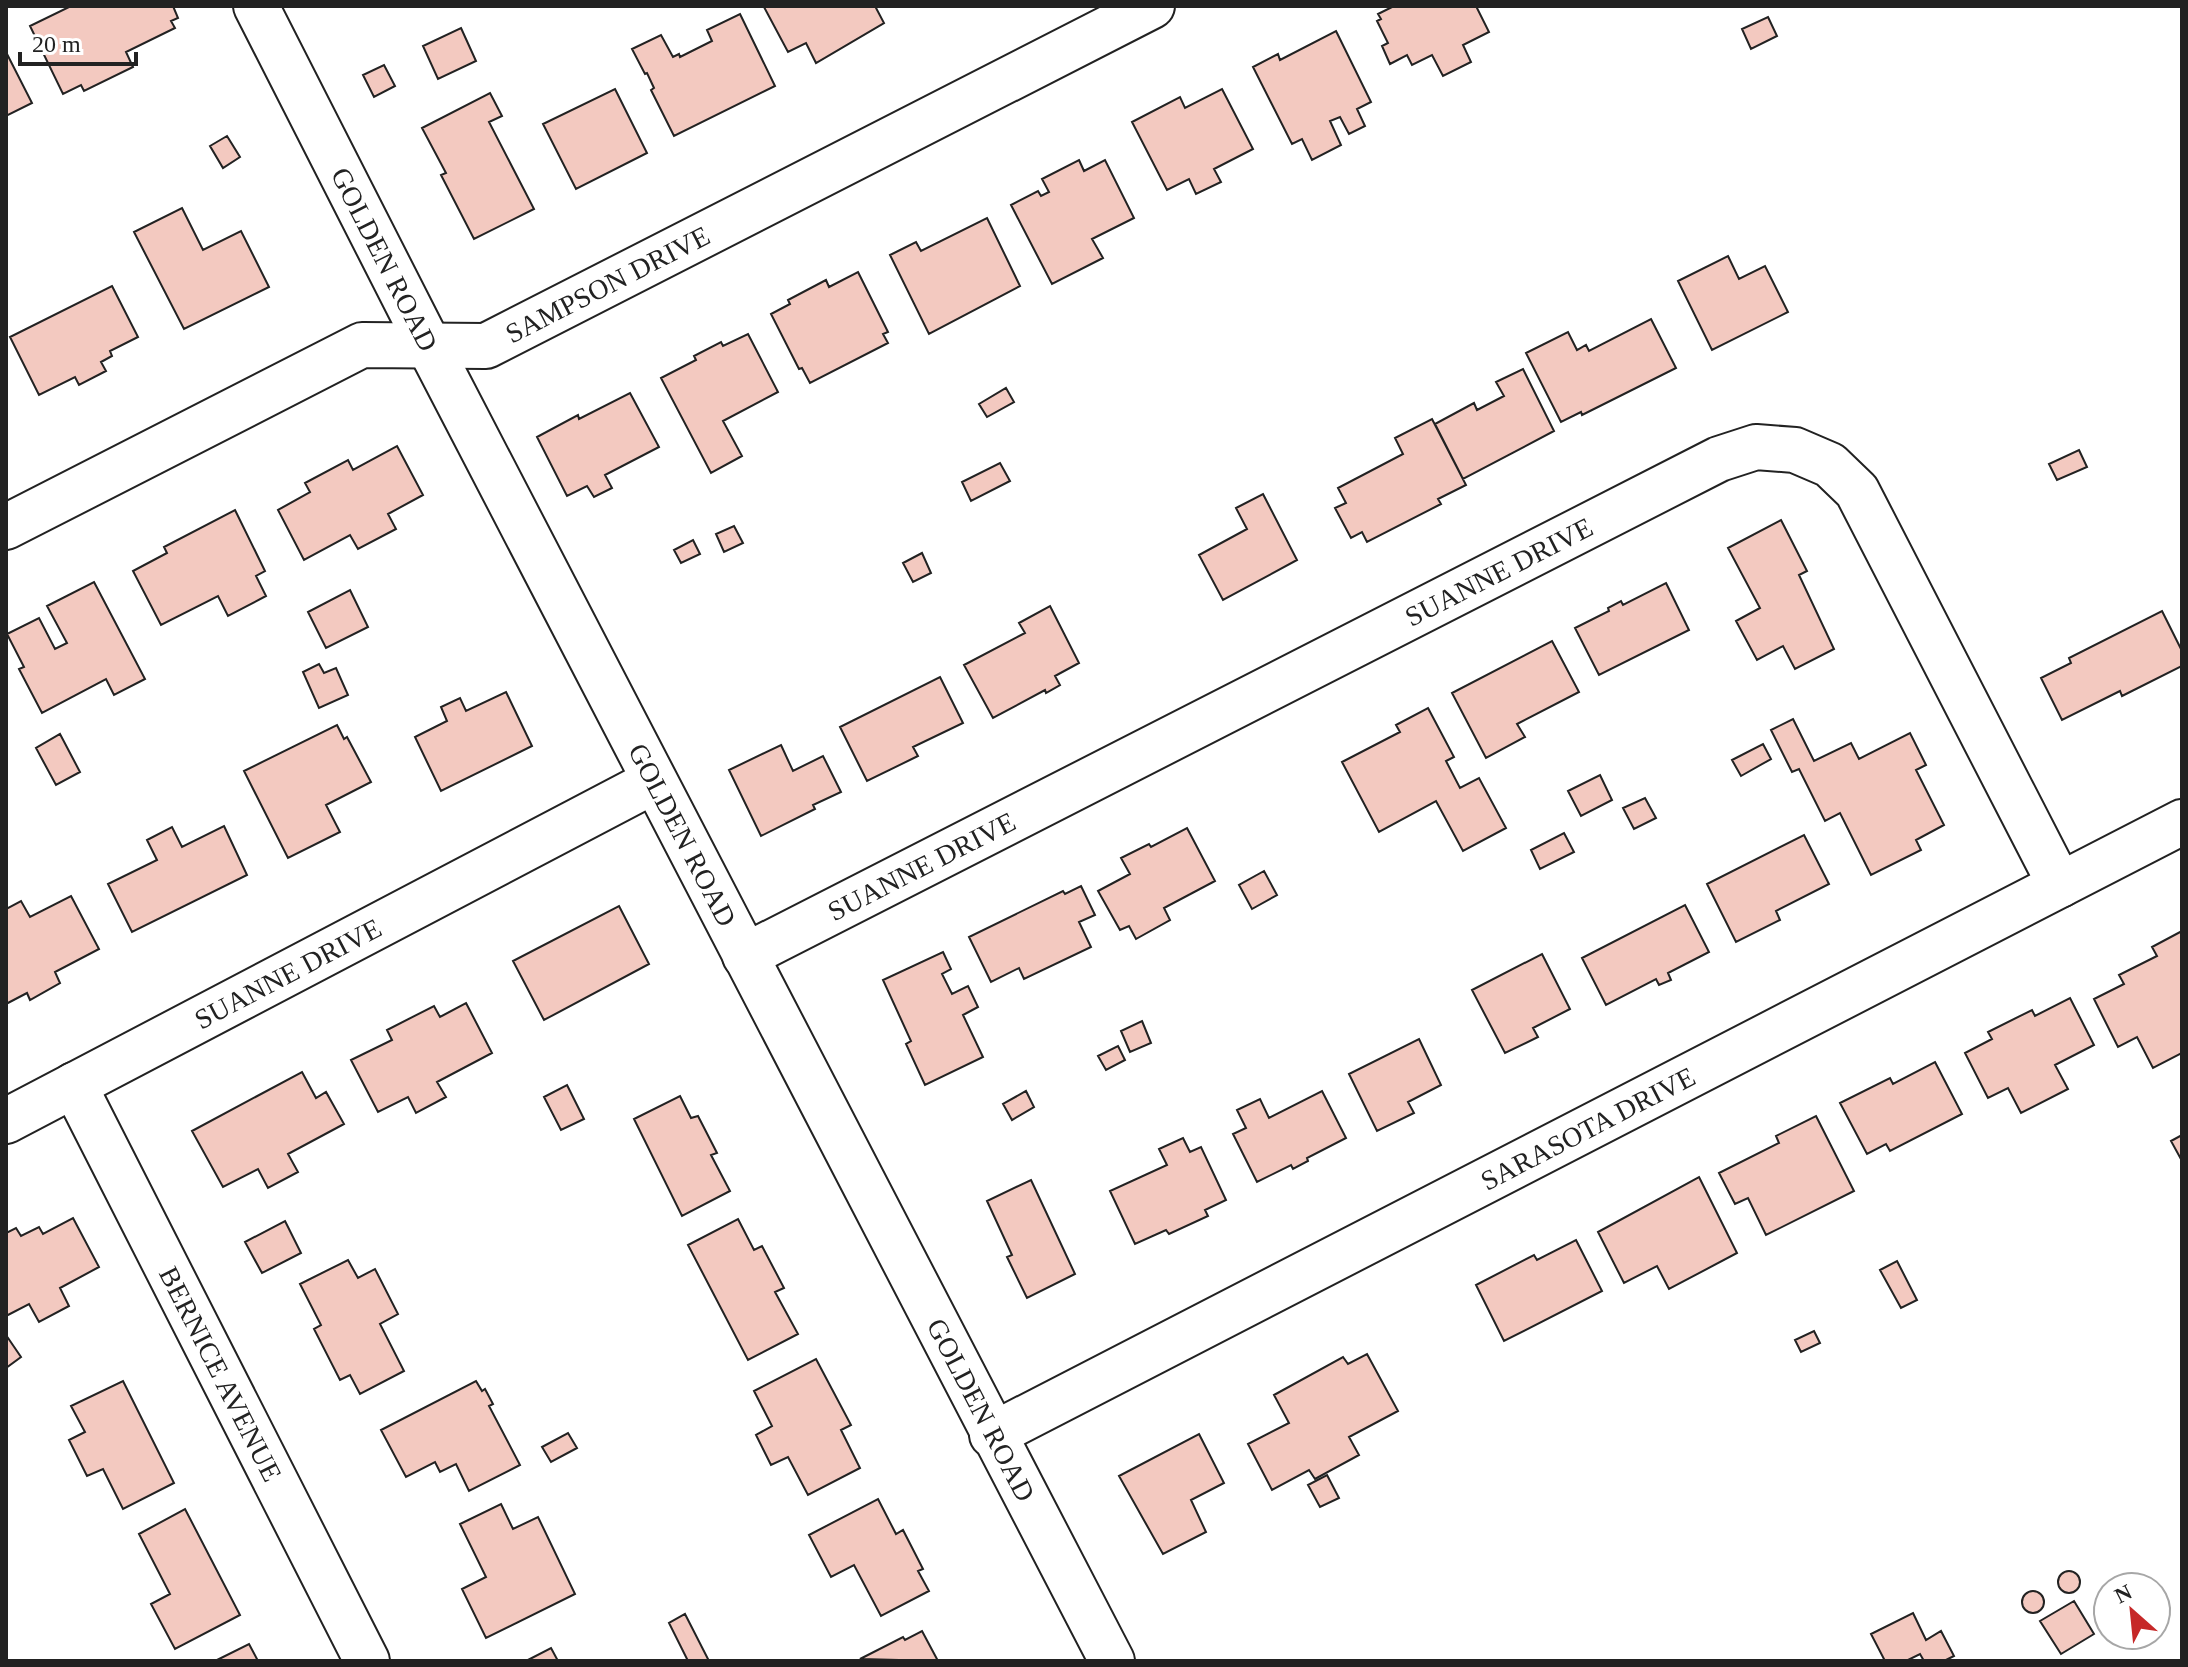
<svg xmlns="http://www.w3.org/2000/svg" width="2188" height="1667" font-family="'Times New Roman',serif">
  <style>
    .building { fill: #f3c9c0; stroke: #222; stroke-width: 2 }
    .lines { fill: none; stroke-linecap: round; stroke-linejoin: round }
    .minor-casing { stroke: #222; stroke-width: 48 }
    .minor { stroke: #fff; stroke-width: 44 }
    .labels { text-anchor: middle; dominant-baseline: central; stroke-width: 6; stroke-linejoin: round; paint-order: stroke }
    .street-label { font-size: 28px; fill: #222; stroke: #fff }
  </style>
  <rect width="100%" height="100%" fill="#fff"/>
  <path class="building" d="M71 6H173L178 18 171 21 175 28 126 52 133 67 84 91 81 85 63 94 30 26Z
    M875 6 884 23 816 63 806 43 788 52 764 7Z
    M1394 6H1476L1489 32 1463 45 1471 62 1443 76 1432 55 1412 65 1407 55 1390 64 1382 46 1388 43 1377 21 1381 19 1378 14Z
    M740 14 775 86 674 136 651 90 654 88 647 73 645 74 632 49 661 35 673 57 679 54 680 57 712 41 707 30Z
    M1768 17 1777 36 1751 49 1742 29Z
    M461 28 476 61 438 79 423 46Z
    M1336 31 1371 102 1357 109 1365 126 1349 134 1340 117 1330 121 1341 145 1312 160 1302 139 1292 144 1253 67 1278 54 1280 60Z
    M6 52 32 103 6 116Z
    M384 65 395 86 374 97 363 75Z
    M615 89 647 153 576 189 543 124Z
    M1222 89 1253 149 1214 169 1221 182 1196 194 1189 179 1167 190 1132 122 1180 97 1185 108Z
    M490 93 502 116 489 122 534 209 474 239 441 175 446 173 422 128Z
    M227 136 240 157 223 168 210 146Z
    M1079 160 1084 171 1105 160 1134 218 1092 239 1103 258 1052 284 1011 205 1038 191 1041 196 1049 192 1042 179Z
    M182 208 203 250 241 231 269 287 184 329 134 232Z
    M987 218 1020 286 929 334 890 255 916 242 921 251Z
    M1728 256 1739 279 1765 266 1788 312 1712 350 1678 281Z
    M858 272 888 332 883 334 888 343 810 383 802 368 799 369 771 314 790 304 788 300 826 280 829 287Z
    M112 286 138 337 110 351 112 356 101 362 106 371 79 385 75 377 39 395 10 337Z
    M1651 319 1676 368 1582 415 1581 412 1561 422 1526 353 1568 332 1577 350 1586 345 1589 351Z
    M748 334 778 392 723 421 742 456 711 473 661 378 696 360 694 356 721 342 723 346Z
    M1523 369 1554 431 1463 479 1435 424 1474 403 1477 410 1504 396 1496 382Z
    M1006 388 1014 402 987 417 979 404Z
    M630 393 659 447 605 475 612 488 594 497 587 486 567 496 537 437 578 415 579 419Z
    M1432 419 1466 485 1438 499 1441 504 1367 542 1362 532 1351 538 1335 508 1346 503 1338 488 1403 454 1395 438Z
    M397 446 423 495 388 514 396 529 358 549 350 535 304 560 278 510 310 492 305 483 348 460 353 470Z
    M2079 450 2087 467 2057 480 2049 464Z
    M1000 463 1010 481 971 501 962 482Z
    M1263 494 1297 560 1223 600 1199 555 1247 529 1236 508Z
    M235 510 265 571 256 576 266 596 228 616 218 596 161 625 133 571 167 553 164 547Z
    M1781 520 1807 571 1799 575 1834 649 1795 669 1783 646 1757 660 1736 621 1760 608 1728 548Z
    M734 526 743 543 724 552 716 534Z
    M693 540 700 554 681 563 674 550Z
    M922 553 931 573 913 582 903 563Z
    M94 582 145 679 114 695 106 679 42 713 19 669 24 667 7 634 39 618 55 649 67 643 47 606Z
    M1666 583 1689 630 1599 675 1575 628 1609 611 1608 608 1621 601 1623 605Z
    M350 590 368 627 326 648 308 612Z
    M1050 606 1079 663 1055 676 1060 685 1046 693 1045 690 993 718 964 665 1025 633 1019 623Z
    M2162 611 2182 651V666L2122 696 2120 691 2062 720 2041 678 2071 663 2069 658Z
    M1552 641 1579 692 1517 724 1525 737 1486 758 1452 693Z
    M319 664 324 673 336 668 348 695 319 708 303 672Z
    M940 677 963 723 913 747 918 756 867 781 840 727Z
    M506 692 532 746 441 791 415 737 447 721 441 707 460 698 466 711Z
    M1428 708 1454 757 1446 761 1460 788 1479 778 1506 828 1463 851 1436 801 1379 832 1342 762 1400 732 1396 725Z
    M1793 719 1814 761 1851 743 1859 759 1910 733 1926 765 1916 770 1944 825 1916 840 1921 850 1871 875 1840 813 1825 821 1799 769 1792 772 1771 730Z
    M337 725 344 739 347 737 371 782 326 805 340 832 288 858 244 771Z
    M60 734 80 772 56 785 36 748Z
    M1763 744 1771 759 1741 776 1732 760Z
    M781 745 793 771 823 756 841 792 813 805 815 809 761 836 729 770Z
    M1600 775 1612 800 1581 816 1568 791Z
    M1645 798 1656 818 1634 829 1623 808Z
    M224 826 247 875 132 932 108 884 157 860 147 840 172 827 182 847Z
    M1187 828 1215 881 1164 908 1170 920 1136 939 1129 926 1120 930 1098 891 1130 874 1121 858 1149 844 1151 847Z
    M1564 833 1574 852 1540 869 1531 850Z
    M1804 835 1829 884 1776 911 1780 920 1736 942 1707 884Z
    M1264 871 1277 895 1252 909 1239 885Z
    M1081 886 1095 915 1079 922 1091 947 1024 979 1019 968 991 982 969 937 1063 891 1065 894Z
    M71 896 99 949 55 972 60 983 30 1000 27 993 6 1004V909L21 901 30 917Z
    M1685 905 1709 952 1668 973 1671 980 1659 985 1656 979 1606 1005 1582 958Z
    M619 906 649 964 544 1020 513 961Z
    M2182 931V1053L2153 1068 2137 1037 2118 1047 2094 999 2124 984 2119 975 2157 956 2152 947Z
    M943 952 951 969 942 974 952 994 968 986 978 1007 963 1015 983 1057 925 1085 906 1044 911 1041 883 980Z
    M1542 954 1570 1009 1533 1028 1538 1037 1505 1053 1472 990Z
    M2070 998 2094 1045 2055 1065 2068 1089 2021 1113 2008 1088 1988 1098 1965 1053 1992 1039 1988 1032 2032 1010 2035 1016Z
    M466 1003 492 1053 437 1082 446 1097 416 1113 408 1097 378 1112 351 1060 392 1040 387 1030 434 1006 440 1017Z
    M1142 1021 1151 1043 1130 1052 1121 1031Z
    M1419 1039 1441 1085 1408 1102 1414 1113 1377 1131 1349 1074Z
    M1118 1046 1125 1060 1106 1070 1098 1056Z
    M1935 1062 1962 1114 1890 1151 1886 1144 1867 1154 1840 1103 1890 1078 1893 1084Z
    M302 1072 316 1098 326 1092 344 1124 288 1154 298 1172 268 1188 258 1169 223 1187 192 1131Z
    M567 1085 584 1119 561 1130 544 1097Z
    M1026 1091 1034 1107 1012 1120 1003 1104Z
    M1322 1091 1346 1138 1307 1158 1308 1161 1293 1169 1291 1165 1257 1182 1233 1134 1246 1128 1237 1110 1260 1099 1269 1118Z
    M680 1096 691 1118 698 1116 717 1153 711 1155 730 1191 682 1216 634 1119Z
    M1816 1116 1854 1191 1766 1235 1748 1198 1735 1204 1719 1173 1779 1143 1776 1136Z
    M2182 1135V1161L2171 1141Z
    M1183 1138 1190 1152 1201 1147 1226 1200 1205 1210 1208 1216 1169 1234 1166 1230 1135 1244 1110 1191 1167 1165 1159 1149Z
    M1699 1177 1737 1253 1669 1289 1657 1266 1624 1283 1598 1232Z
    M1031 1180 1075 1274 1027 1298 1007 1257 1012 1255 987 1201Z
    M73 1218 99 1267 60 1288 69 1306 39 1322 29 1304 6 1316V1233L16 1228 21 1236 39 1227 43 1234Z
    M738 1219 754 1250 762 1246 784 1288 775 1292 798 1334 748 1360 688 1245Z
    M285 1221 301 1253 262 1273 245 1242Z
    M1576 1240 1602 1291 1504 1341 1476 1285 1534 1255 1537 1260Z
    M348 1260 358 1278 375 1269 398 1314 380 1324 404 1371 360 1394 350 1375 340 1380 314 1329 321 1325 300 1284Z
    M1897 1261 1917 1300 1901 1308 1880 1270Z
    M1814 1331 1820 1343 1801 1352 1795 1340Z
    M6 1335 21 1357 6 1368Z
    M1367 1354 1398 1411 1349 1437 1359 1455 1315 1479 1309 1470 1272 1490 1248 1444 1289 1423 1274 1395 1343 1357 1348 1364Z
    M816 1359 851 1425 841 1430 860 1468 808 1495 788 1457 771 1465 756 1435 772 1426 754 1391Z
    M123 1381 174 1483 123 1509 103 1469 87 1476 69 1440 85 1432 71 1406Z
    M476 1381 482 1391 485 1389 493 1404 489 1406 520 1465 469 1491 456 1464 440 1472 435 1462 406 1477 381 1430Z
    M568 1433 577 1448 551 1462 542 1447Z
    M1199 1434 1224 1483 1191 1500 1206 1532 1163 1554 1119 1476Z
    M1327 1475 1339 1498 1320 1507 1308 1485Z
    M878 1499 896 1534 903 1530 923 1569 918 1571 929 1591 881 1616 854 1565 831 1577 809 1535Z
    M501 1504 513 1529 538 1517 575 1594 486 1638 462 1589 486 1577 460 1524Z
    M185 1509 240 1615 175 1649 151 1604 170 1594 139 1534Z
    M2058 1582a11 11 0 1 1 22 0a11 11 0 1 1-22 0Z
    M2022 1602a11 11 0 1 1 22 0a11 11 0 1 1-22 0Z
    M2074 1601 2094 1634 2061 1654 2040 1621Z
    M1913 1613 1926 1640 1941 1631 1954 1656 1944 1661H1924L1920 1654 1906 1661H1885L1871 1634Z
    M685 1614 709 1661H688L669 1623Z
    M922 1631 938 1661 860 1659 903 1637 905 1640Z
    M249 1644 258 1661H215Z
    M551 1648 558 1661H526Z"/>
  <g class="lines">
    <defs>
      <g id="minor">
        <path id="s1" d="M256 6 429 346 1112 1661"/>
        <path id="s2" d="M6 527 362 345 486 346 1152 6"/>
        <path id="s3" d="M745 956 1719 459 1756 447 1795 450 1830 465 1857 491 2060 885"/>
        <path id="s4" d="M74 1085 367 1661"/>
        <path id="s5" d="M6 1121 654 781"/>
        <path id="s6" d="M992 1435 2182 822"/>
      </g>
    </defs>
    <use href="#minor" class="minor-casing"/>
    <use href="#minor" class="minor"/>
  </g>
  <g class="labels">
    <g class="street-label">
      <text stroke="none"><textPath href="#s1" startOffset="284">GOLDEN ROAD</textPath></text>
      <text stroke="none"><textPath href="#s2" startOffset="660">SAMPSON DRIVE</textPath></text>
      <text stroke="none"><textPath href="#s3" startOffset="846">SUANNE DRIVE</textPath></text>
      <text stroke="none"><textPath href="#s1" startOffset="932">GOLDEN ROAD</textPath></text>
      <text stroke="none"><textPath href="#s3" startOffset="198">SUANNE DRIVE</textPath></text>
      <text stroke="none"><textPath href="#s5" startOffset="318">SUANNE DRIVE</textPath></text>
      <text stroke="none"><textPath href="#s6" startOffset="670">SARASOTA DRIVE</textPath></text>
      <text stroke="none"><textPath href="#s4" startOffset="324">BERNICE AVENUE</textPath></text>
      <text stroke="none"><textPath href="#s1" startOffset="1580">GOLDEN ROAD</textPath></text>
    </g>
  </g>
  <rect width="2188" height="1667" fill="none" stroke="#222222" stroke-width="16"/>
  <g transform="translate(2132 1611) rotate(333)"><circle r="38" fill="#ffffff" stroke="#a7a7a7" stroke-width="2"/>
  <path d="M0-6L14 30L0 20L-14 30Z" fill="#c62828"/>
  <text y="-12" font-size="22" font-weight="bold" text-anchor="middle" fill="#222222">N</text>
  </g>
  <path d="M20 52v12h116v-12" fill="none" stroke="#222222" stroke-width="4"/>
  <text x="32" y="52" font-size="24" fill="#222222" stroke="#ffffff" stroke-width="6" paint-order="stroke">20 m</text>
</svg>
